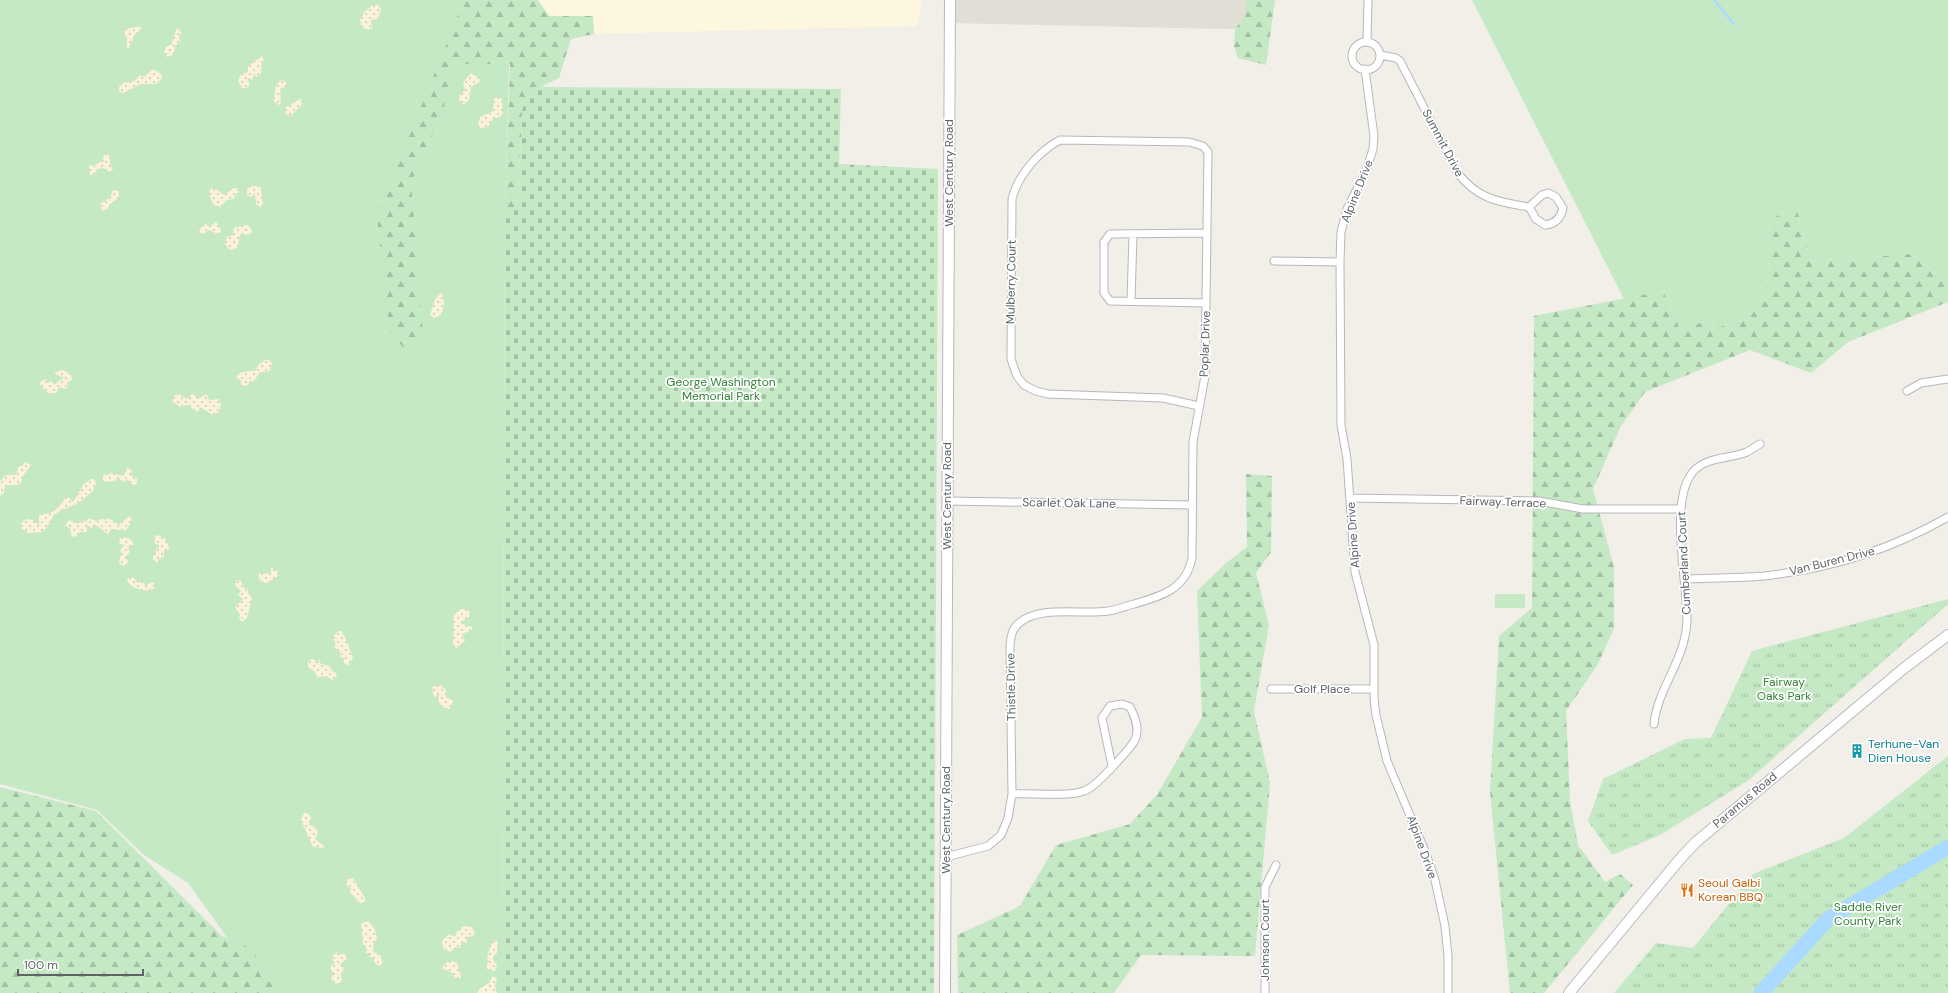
<svg xmlns="http://www.w3.org/2000/svg" width="1948" height="993" font-family="'DM Sans',sans-serif">
  <style>
    .commercial { fill: #fef7e0 }
    .education { fill: #e1ded6 }
    .green { fill: #c5e8c5 }
    .forest { fill: url(#forest-firs) }
    .sand { fill: url(#sand-dots) }
    .cemetery { fill: url(#cemetery-stones) }
    .park { fill: url(#park-tufts) }
    .lines { fill: none; stroke-linecap: round; stroke-linejoin: round }
    .stream { stroke: #aadaff; stroke-width: 2.5 }
    .river { stroke: #aadaff; stroke-width: 15 }
    .street-casing { stroke: #b5b8bc; stroke-width: 9 }
    .secondary-casing { stroke: #b6babf; stroke-width: 12 }
    .street { stroke: #fff; stroke-width: 7 }
    .secondary { stroke: #fff; stroke-width: 10 }
    .labels { text-anchor: middle; dominant-baseline: central; stroke-width: 3.5; stroke-linejoin: round; paint-order: stroke }
    .street-label { font-size: 12px; fill: #5f6368; stroke: #fff }
    .park-label { font-size: 12px; fill: #348238; stroke: #fff }
    .culture-label { font-size: 12px; fill: #0d838f; stroke: #fff; text-anchor: start }
    .food-label { font-size: 12px; fill: #c56008; stroke: #fff; text-anchor: start }
  </style>
  <defs>
    <pattern id="forest-firs" width="22" height="20" patternUnits="userSpaceOnUse"><rect width="22" height="20" fill="#c5e8c5"/><path d="M5 1l3.5 6h-7zM16 11l3.5 6h-7z" fill="#a3c0a4"/></pattern>
    <pattern id="sand-dots" width="8" height="8" patternUnits="userSpaceOnUse"><rect width="8" height="8" fill="#fbf3d9"/><path d="M2 2h.1M6 6h.1" fill="none" stroke="#cec8b4" stroke-width="1.8" stroke-linecap="round"/></pattern>
    <pattern id="cemetery-stones" width="16" height="16" patternUnits="userSpaceOnUse"><rect width="16" height="16" fill="#c5e8c5"/><path d="M2 7V4a2 2 0 0 1 4 0v3zM10 15v-3a2 2 0 0 1 4 0v3z" fill="#a3c0a4"/></pattern>
    <pattern id="park-tufts" width="24" height="20" patternUnits="userSpaceOnUse"><rect width="24" height="20" fill="#c5e8c5"/><path d="M3 7l-1-3M5 7V3M7 7l1-3M15 17l-1-3M17 17v-4M19 17l1-3" fill="none" stroke="#a3c0a4"/></pattern>
  </defs>
  <rect width="100%" height="100%" fill="#f1efe8"/>
  <path class="commercial" d="M538 0H922L917 26 594 34 593 16H549Z"/>
  <path class="education" d="M950 0H1246V15L1243 21 1235 29H1223L950 23Z"/>
  <path class="green" d="M0 0H511L505 209 502 993H267L188 883 144 855 97 810 0 784Z
    M1472 0H1948V283L1911 254 1811 261 1795 203 1771 220 1767 293 1749 318 1720 327 1707 321 1680 329 1663 291 1624 299Z
    M1495 594H1525V608H1495Z"/>
  <path class="forest" d="M464 0H538L549 16H593L594 34 571 39 559 78 541 87 523 102 517 209H505L510 64H453L443 111 411 182 423 334 407 352 390 332 377 217Z
    M1246 0H1275L1266 65 1238 58 1234 46 1235 29 1246 15Z
    M1795 203 1811 261 1911 254 1948 283V302L1848 342 1811 373 1750 350 1645 392 1621 426 1593 489 1614 567V628L1598 664 1566 711 1570 801 1578 845 1605 882 1620 874 1633 885 1544 993H1510L1490 792 1499 636 1532 608 1534 316 1663 291 1680 329 1707 321 1720 327 1749 318 1767 293 1771 220Z
    M1246 474 1272 476 1271 552 1256 573 1269 625 1254 711 1270 783 1255 956 1141 955 1114 993H958L957 935 1020 906 1056 845 1130 824 1157 795 1202 717 1197 591 1225 564 1247 547Z
    M0 787 96 811 222 936 252 949 278 993H0Z"/>
  <path class="sand" d="M373 5H378L381 9 378 19 371 20 372 28 368 30 362 27 360 20 365 11Z
    M139 26 141 27 140 30 135 34 129 48H127V39L124 32 127 29Z
    M177 28 181 32 179 37 180 42 176 45 173 55 167 57 164 53 166 47 172 44V41Z
    M262 56 264 60 261 66 262 72 257 77 253 73 254 78 253 80 248 78 249 85 247 88H242L238 81 241 74 248 72V66Z
    M153 69 161 74 162 78 156 84H141L123 93 119 91V87L124 83 135 81 140 75 144 77Z
    M471 73 479 78 480 82 471 87 469 100 463 105 459 100 460 95 465 90 463 82Z
    M281 80 285 81 287 86 280 89 281 104 279 105 273 101C276 94 273 86 281 80Z
    M496 97 502 99 503 113 500 117 493 119 488 127 481 128 478 125 480 117 493 111 494 99Z
    M300 99 303 103 291 116 285 114 286 107Z
    M106 153 110 157V163L113 169 109 172 103 168 99 169 92 175H90L89 165 94 166 99 162H104L103 156Z
    M250 186H258L261 188 263 204 261 208 256 204 255 193 251 197 247 195V190Z
    M234 188H237L239 192 235 195 234 199 227 200 220 207 214 205 209 195 210 189H216L224 195Z
    M115 190H119V198L110 204 107 210 102 211 100 204 111 197 112 191Z
    M216 222 218 224 221 231 218 235 210 230 203 234 199 232 201 227 206 224 209 227Z
    M246 225 250 226 252 233 249 235 244 234 240 235 238 247 233 250 229 249 225 244 227 237 233 235 234 228Z
    M442 293C445 301 444 307 441 315L434 318 430 315C433 308 433 297 442 293Z
    M265 360H269L272 363 270 371 260 372 254 381H250L247 386H241V381L236 377C240 371 248 371 255 371L259 364Z
    M62 370 71 374 72 380 67 383 68 387 65 389 59 387 56 393H48L39 384 40 382 46 379 48 383 51 381 55 385 57 382 64 378 53 373Z
    M179 394 187 399 192 394H194L197 399 207 394 209 400 218 399 221 405 219 412 213 415 200 407 198 412 187 405 180 407 172 401 175 395Z
    M25 462 31 465 23 476 21 483 17 485H7L4 488V493L0 496V481L6 475H15L17 473 18 467 23 465Z
    M127 468 132 470 131 476 137 478V483L135 485 130 483 127 479 124 482 118 478 114 481 104 482 102 478 104 474 109 475 110 473 124 476Z
    M91 479H94L96 483 93 491 79 503 60 511 54 515 46 529 42 532 28 533 21 528V523L26 519 33 520 39 525V515C55 513 56 510 66 497H68L73 502 84 484Z
    M129 516 132 519 129 526 125 531 111 529 108 534 96 525 91 528 87 525V532H80L77 536 74 537 71 535 70 528 65 526 69 520 78 524 82 520 86 522 88 518 97 521 102 518 105 520 109 518 119 525Z
    M157 535 165 538 169 547 168 551 164 550V557L159 559 157 563 153 559V556L156 554V549L159 547V545L155 544 154 537Z
    M121 537C126 538 133 538 133 545L128 548 130 552 126 556 128 562 124 566 119 563 120 557 123 554 120 551 121 548 125 545 120 544 119 541Z
    M271 567 277 571 278 576 267 583C261 582 258 580 259 573L271 574Z
    M133 577 138 583 142 581 146 586 151 582 154 583 155 587 151 591C142 590 131 589 127 580L128 578Z
    M237 580 241 581 244 588 248 589V593L252 598 247 618 242 622 239 618 240 614 235 607 243 599 238 595 241 591 235 585Z
    M461 609H466L470 612V616L460 623 472 627V630L462 634 465 641 456 648 453 646 454 615Z
    M338 631H341C345 635 351 652 353 658L348 666 343 662 345 658H341L340 651 333 647 336 643 333 640V637Z
    M311 659 315 660 316 665 319 659 321 664 330 666 331 670 336 673 337 675 335 679 332 680 327 676 317 677 315 672 308 667V662Z
    M440 685 446 690V697L453 701 450 709C440 708 437 702 439 693L434 698 432 687Z
    M304 813H307L311 817 309 825 315 827 318 832 315 839 324 846 323 848 313 847 301 820Z
    M350 877 353 878 365 898V901L362 903 356 902 357 899 350 892 351 889 346 885V882Z
    M369 921 375 930 377 938 373 946V951L382 957V964L379 966 374 962V958L369 957 370 953H366V946L363 944 361 923Z
    M462 926 472 927 475 932 473 936 467 937V943L462 942 460 948 455 947 451 952 445 950C438 939 445 940 449 934L455 937 457 931H460Z
    M495 940 498 942 497 953 494 955 493 960 497 965 495 971 487 969 486 965 489 961 487 958 490 946Z
    M338 952 340 955 345 953 347 959 340 964 344 968 341 975 342 982 335 984 331 978 334 973 331 970V966L335 963 332 960 333 955Z
    M452 961 457 963 461 977 459 979 455 978 452 973 442 968 447 962Z
    M493 976 497 978 495 986 497 993H477L479 989 489 983Z"/>
  <path class="cemetery" d="M541 87 841 89 839 164 938 169 934 993H502L505 209H517L523 102Z"/>
  <path class="park" d="M1948 599V604L1749 780 1660 835 1612 855 1588 821 1603 779 1685 739 1711 738 1752 651Z
    M1948 756V993H1614L1656 943 1693 948 1753 874 1844 838Z"/>
  <g class="lines">
    <path class="stream" d="M1714 0 1734 24"/>
    <path class="river" d="M1761 993 1828 919 1948 847"/>
    <defs>
      <path id="street" d="M1367 42 1368 0
        M1352 56a14 14 0 1 1 28 0a14 14 0 1 1-28 0Z
        M1380 55 1396 58 1400 61 1457 172C1477 199 1498 202 1529 207
        M1365 69 1374 136 1373 149 1366 171 1347 209 1341 232 1340 262 1341 425 1347 459 1355 572 1374 645V699L1376 715 1387 761 1425 851 1435 880 1445 926 1448 956V993
        M1548 193 1556 197 1563 208C1561 218 1555 224 1545 225L1536 219 1529 207 1542 195Z
        M1274 261 1340 262
        M1131 301 1133 234
        M1206 303 1110 301 1104 293V242L1110 234 1207 233
        M1907 391 1921 383 1948 379
        M1350 498 1539 501 1583 509H1680
        M948 501 1191 505
        M1684 579C1711 578 1737 578 1764 576 1829 569 1892 549 1948 517
        M1271 689H1374
        M1654 724C1658 685 1688 659 1687 615 1686 579 1671 505 1690 476 1702 456 1727 460 1747 452 1751 450 1756 446 1760 444
        M1012 794C1031 793 1059 796 1077 793 1080 792 1085 791 1088 789 1098 784 1130 749 1135 740 1140 729 1135 717 1130 707L1122 704 1110 706 1102 718 1112 766
        M946 857 988 846 1001 835 1008 818 1012 794 1010 645C1011 636 1012 629 1019 623 1040 605 1082 615 1108 611 1117 610 1126 606 1134 604 1162 596 1186 589 1192 558L1193 442 1205 376 1208 152 1203 146 1189 142 1060 140C1038 152 1018 175 1012 199L1011 359 1017 376 1024 385 1036 391 1048 394 1163 398 1199 406
        M1265 993V887L1276 865"/>
      <path id="secondary" d="M945 993 950 0
        M1569 993 1680 859 1696 842 1903 669 1948 635"/>
    </defs>
    <use href="#street" class="street-casing"/>
    <use href="#secondary" class="secondary-casing"/>
    <use href="#street" class="street"/>
    <use href="#secondary" class="secondary"/>
  </g>
  <defs>
    <symbol id="building-bare" viewBox="-9 -9 18 18"><path d="M-4-6H4V6H1V3H-1V6H-4ZM-2.5-4.3h1.7v1.8h-1.7ZM.8-4.3h1.7v1.8H.8ZM-2.5-1h1.7V.8h-1.7ZM.8-1h1.7V.8H.8Z" fill="#0f9aa8" stroke="#fff" stroke-width="2.5" paint-order="stroke"/></symbol>
    <symbol id="restaurant-bare" viewBox="-9 -9 18 18"><path d="M-5-6h1v4h1v-4h1v4h1v-4h1v5L-1.5 .5V6h-2V.5L-5-1ZM5-6V6H3V1.5H1.5Q1.5-4 5-6Z" fill="#e8710a" stroke="#fff" stroke-width="2.5" paint-order="stroke"/></symbol>
  </defs>
  <g fill-rule="evenodd">
    <use href="#building-bare" x="1847" y="741" width="20" height="20"/>
    <use href="#restaurant-bare" x="1677" y="880" width="20" height="20"/>
  </g>
  <g class="labels">
    <g class="street-label">
      <text transform="translate(1443 143) rotate(62)">Summit Drive</text>
      <text transform="translate(949 173) rotate(-90)">West Century Road</text>
      <text transform="translate(1357 191) rotate(-68)">Alpine Drive</text>
      <text transform="translate(1011 282) rotate(-89)">Mulberry Court</text>
      <text transform="translate(1205 344) rotate(-88)">Poplar Drive</text>
      <text transform="translate(947 496) rotate(-90)">West Century Road</text>
      <text transform="translate(1503 502) rotate(2)">Fairway Terrace</text>
      <text transform="translate(1069 503) rotate(1)">Scarlet Oak Lane</text>
      <text transform="translate(1353 535) rotate(-94)">Alpine Drive</text>
      <text transform="translate(1832 561) rotate(-14)">Van Buren Drive</text>
      <text transform="translate(1684 563) rotate(-93)">Cumberland Court</text>
      <text transform="translate(1011 687) rotate(-91)">Thistle Drive</text>
      <text x="1322" y="689">Golf Place</text>
      <text transform="translate(1745 800) rotate(-40)">Paramus Road</text>
      <text transform="translate(946 820) rotate(-90)">West Century Road</text>
      <text transform="translate(1422 847) rotate(70)">Alpine Drive</text>
      <text transform="translate(1265 940) rotate(-90)">Johnson Court</text>
    </g>
    <g class="park-label">
      <text x="721" y="382">George Washington<tspan x="721" dy="14">Memorial Park</tspan></text>
      <text x="1784" y="682">Fairway<tspan x="1784" dy="14">Oaks Park</tspan></text>
      <text x="1868" y="907">Saddle River<tspan x="1868" dy="14">County Park</tspan></text>
    </g>
    <g class="culture-label">
      <text x="1868" y="744">Terhune-Van<tspan x="1868" dy="14">Dien House</tspan></text>
    </g>
    <g class="food-label">
      <text x="1698" y="883">Seoul Galbi<tspan x="1698" dy="14">Korean BBQ</tspan></text>
    </g>
  </g>
  <path d="M18 969v6h125v-6" fill="none" stroke="#5f6368" stroke-width="2"/>
  <text x="24" y="969" font-size="12" fill="#5f6368" stroke="#ffffff" stroke-width="3" paint-order="stroke">100 m</text>
</svg>
